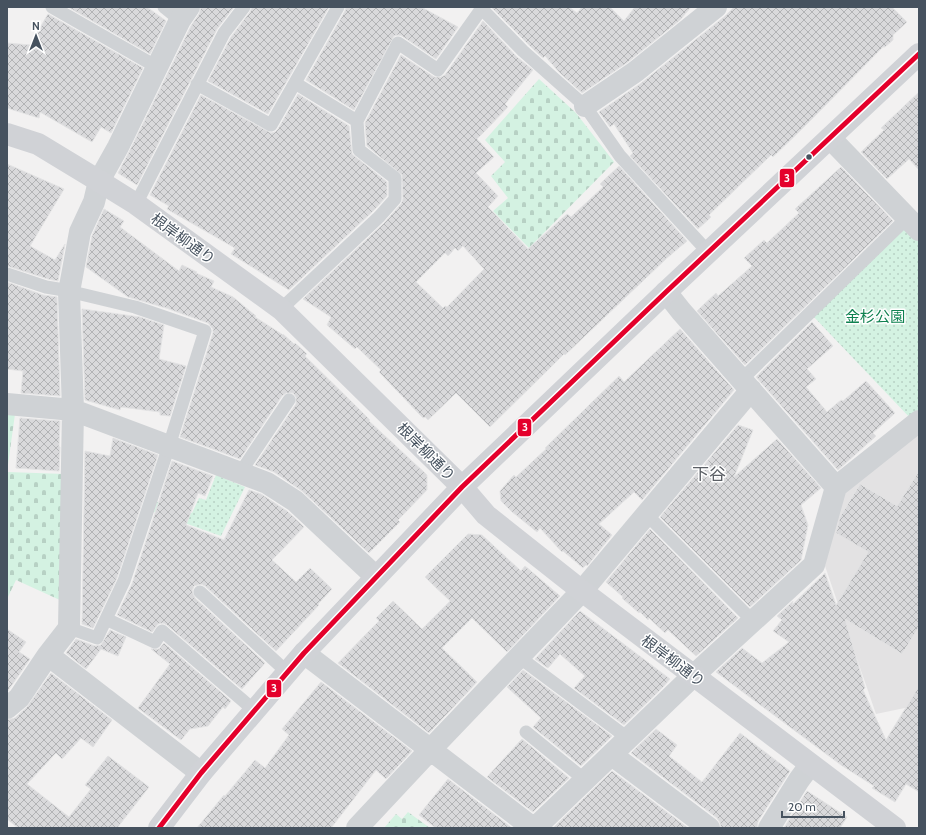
<svg xmlns="http://www.w3.org/2000/svg" width="926" height="835" font-family="Cabin,'Noto Sans JP',sans-serif">
  <style>
    .education { fill: #e3e2e3 }
    .cemetery { fill: url(#cemetery-stones) }
    .park { fill: url(#park-dots) }
    .building { fill: url(#building-cross-hatch); stroke: #e3e3e4; fill-rule: evenodd }
    .lines { fill: none; stroke-linecap: round; stroke-linejoin: round }
    .lane { stroke: #cfd2d5; stroke-width: 13 }
    .street { stroke: #cfd2d5; stroke-width: 22 }
    .secondary { stroke: #d0d2d6; stroke-width: 22 }
    .bus-1-casing { stroke: #fff; stroke-width: 8 }
    .bus-1 { stroke: #e4002b; stroke-width: 5 }
    .bus-dot { fill: #46525f; stroke: #fff; stroke-width: 1.5 }
    .labels { text-anchor: middle; dominant-baseline: central; stroke-width: 3; stroke-linejoin: round; paint-order: stroke }
    .street-label { font-size: 15px; fill: #46525f; stroke: #fff }
    .park-label { font-size: 15px; fill: #108251; stroke: #fff }
    .quarter-label { font-size: 17px; fill: #5c6066; stroke: #fff }
    .line-badge { stroke: #fff; stroke-width: 1.5 }
    .badge-label { font-size: 11px; text-anchor: middle; font-weight: bold; fill: #fff }
  </style>
  <defs>
    <pattern id="cemetery-stones" width="16" height="16" patternUnits="userSpaceOnUse"><rect width="16" height="16" fill="#d4f2e2"/><path d="M2 7V4a2 2 0 0 1 4 0v3zM10 15v-3a2 2 0 0 1 4 0v3z" fill="#b7d1c4"/></pattern>
    <pattern id="park-dots" width="8" height="8" patternUnits="userSpaceOnUse"><rect width="8" height="8" fill="#d4f2e2"/><path d="M2 2h.1M6 6h.1" fill="none" stroke="#b7d1c4" stroke-width="1.8" stroke-linecap="round"/></pattern>
    <pattern id="building-cross-hatch" width="8" height="8" patternUnits="userSpaceOnUse"><rect width="8" height="8" fill="#d9d9db"/><path d="M0 0l8 8M0 8l8-8" fill="none" stroke="#b2b3b5"/></pattern>
  </defs>
  <rect width="100%" height="100%" fill="#f2f1f1"/>
  <path class="education" d="M919 431V705L876 714 825 566 842 495Z"/>
  <path class="cemetery" d="M539 79 576 113 614 162 529 248 493 211 508 198 491 176 505 162 485 140Z
    M7 413 15 414 7 472 65 474 62 601 16 580 7 599Z
    M408 812 430 828H384L396 814 402 819Z"/>
  <path class="park" d="M904 226 919 242V408L912 420 813 316Z
    M216 475 245 487 221 536 154 512 157 502 192 513 199 498 206 500Z"/>
  <path class="building" d="M68 7H147L166 21 150 54Z
    M201 7H234L217 29 137 185 118 173 129 152 191 26 199 14Z
    M252 7H329L268 114 208 81 231 37 250 12Z
    M346 7H421L458 27 436 59 402 36 398 35 394 36 354 110 306 80 345 11Z
    M491 7H569L577 13 582 7H610L624 21 635 7H691L680 20 628 62 582 93 560 73 545 56 543 58 529 45Z
    M734 7H892L907 22 893 35V40L885 47H883L803 128 773 157 771 155 709 215 711 217 698 229 630 156 633 153 614 124 610 127 599 112 640 84 724 17Z
    M48 14 143 68 111 133 101 127 92 142 40 112 39 118 7 108V43L30 45Z
    M483 21 517 57 533 70 505 104 508 107 477 139 494 157 476 173 498 196 488 207 528 249 567 214 571 217 603 187 600 184 619 166 687 241 667 258 565 355 564 354 490 427 456 393 428 420 425 417 423 418 379 372 381 370 357 347 355 349 327 325 331 317 303 299 384 223 401 204 403 199 402 175 367 146 365 123 401 55 434 77H441L445 75ZM463 246 484 269 447 307 445 306 443 308 416 282 445 253 448 256 455 248 458 251Z
    M919 92V170L909 159 887 179 861 152 884 130 881 128Z
    M298 94 349 126 352 154 387 182V196L373 211 289 290 231 254 235 248 167 209 169 206 150 195 201 95 271 133 275 132 278 129Z
    M7 164 64 189 30 246 55 260 65 244 58 281 48 279 7 266Z
    M841 167 893 221 745 365 697 311 716 293 718 296 752 266 744 258 764 240 767 243 799 213 795 209Z
    M104 209 124 221 120 227 179 271 182 265 197 272 196 273 214 281 211 287 233 297 256 316 255 317 283 335V334L294 344 295 343 307 354 305 356 370 420 369 421 427 475V490L398 520 400 522 369 553 302 491 274 472 255 465 296 404V397L293 393H286L282 396 240 459 180 437 213 333V329L208 323 166 308 128 297 86 267 92 236Z
    M7 282 43 295 57 297 60 396 21 393 23 371 7 369Z
    M82 309 140 317 164 325 159 359 186 366 170 416 160 415V412L121 407 120 410 85 400Z
    M812 322 833 346 807 369 816 379 806 387 827 412 841 400 843 401 866 381 895 413 873 433 876 436 838 470 756 377Z
    M680 329 734 390 642 500 634 492 599 524 612 535 587 566 586 565 583 568 563 551 562 552 540 528 537 532 511 511 501 501 500 491 514 475 516 477 546 449 545 448 619 376 624 382Z
    M20 418 60 421 59 446 60 447 59 471 16 468Z
    M738 425 753 430 734 477 777 439 821 488 801 505 808 525 801 560 750 607 660 517Z
    M113 438 158 455 117 578 93 628 82 624 85 451 110 456Z
    M172 461 213 476 205 496 198 493 186 525 224 540 249 490 261 494 287 511 304 527 272 560 296 582 310 568 332 589 318 604 319 605 276 651 205 586 201 584 194 586 192 591 195 598 265 663 242 689 167 625 163 623 158 624 152 632 117 615 132 584Z
    M919 471V627L902 654 845 619 865 688 863 690 886 740 919 686V792L906 784 895 802 872 788 874 786 841 765 716 672 742 648 762 663 789 642 773 631 782 620 777 616 793 601 792 605 825 573 836 605 868 552 836 533 840 517 860 484 897 506Z
    M650 529 738 618 696 656 668 630 665 633 649 618 648 620 640 612 639 613 622 598 623 597 606 582Z
    M468 534 482 535 521 571 525 566 560 596 507 652 472 618 442 648 477 682 429 733 338 663 379 621 376 618 393 601 422 629 450 601 425 577Z
    M580 611 670 679 663 687 624 725 574 688 585 676 560 654 548 668 535 659Z
    M7 629 26 642 19 652 30 659 7 692Z
    M110 630 126 637 118 656 101 649 86 669 66 653 76 639 95 646 101 645Z
    M164 643 231 701 225 709 223 707 208 726 190 729 181 740 138 708 170 664 151 649H159Z
    M523 670 612 736 581 766 533 727 541 718 507 687Z
    M51 673 112 720 93 747 81 738 62 759 56 753 27 784 69 817 91 789 85 785 108 756 149 787 117 828H18L7 819V720L15 718 27 707Z
    M321 682 412 751 386 779 376 770 331 828H197L224 795 225 796 255 760 265 768 289 735 282 729Z
    M656 729 677 745 669 756 702 782 740 733 790 771 758 821 757 828H721L720 823 717 818 631 753Z
    M522 739 569 778 533 812 487 777Z
    M612 771 688 828H553Z
    M448 779 512 828H436L419 815Z
    M807 791 847 817 840 828H784Z"/>
  <g class="lines">
    <path class="lane" d="M52 7 157 67
      M164 7 180 20
      M480 7 523 51 585 106 620 156 709 253
      M197 84 271 125 338 7
      M357 121 398 43 438 70 482 8
      M136 204 224 33 244 7
      M7 274 46 287 64 290 135 307 205 331 169 446 124 581 97 638 69 628
      M281 309 379 217 395 199V178L359 150 357 121 295 83
      M741 380 907 218
      M240 473 289 400
      M646 514 753 621
      M200 592 287 672
      M106 619 155 642 162 631 254 710
      M519 657 629 739
      M526 732 585 780"/>
    <path class="street" d="M585 106 635 72 716 7
      M830 138 919 230
      M666 292 681 311 836 487
      M7 404 73 410 267 483 295 501 376 577
      M304 653 533 828
      M48 655 201 773
      M7 708 19 698 48 655 69 628 73 410 69 292 80 232 94 202 99 181 118 147 180 20 189 7
      M612 755 709 828
      M357 828 430 750 582 591 751 390
      M535 828 693 676 814 565 836 487 919 421
      M769 828 799 780 810 765"/>
    <path class="secondary" d="M7 134 38 144 99 181 136 204 281 309 462 487 486 515 582 591 895 828
      M159 828 201 773 304 653 462 487 666 292 919 54"/>
    <defs>
      <path id="bus-1" d="M159 828 201 773 304 653 462 487 666 292 919 54"/>
    </defs>
    <use href="#bus-1" class="bus-1-casing"/>
    <use href="#bus-1" class="bus-1"/>
  </g>
  <circle class="bus-dot" cx="809" cy="157" r="3.5"/>
  <g class="labels">
    <g class="street-label">
      <text transform="translate(183 239) rotate(36)">根岸柳通り</text>
      <text transform="translate(426 452) rotate(45)">根岸柳通り</text>
      <text transform="translate(673 661) rotate(37)">根岸柳通り</text>
    </g>
    <g class="park-label">
      <text x="875" y="317">金杉公園</text>
    </g>
    <g class="quarter-label">
      <text x="709" y="474">下谷</text>
    </g>
  </g>
  <g class="line-badge">
    <rect x="779" y="168" width="16" height="20" rx="4" fill="#e4002b"/>
    <rect x="517" y="418" width="15" height="19" rx="4" fill="#e4002b"/>
    <rect x="266" y="679" width="16" height="19" rx="4" fill="#e4002b"/>
  </g>
  <g class="badge-label">
    <text x="787" y="182">3</text>
    <text x="525" y="431">3</text>
    <text x="274" y="692">3</text>
  </g>
  <rect width="926" height="835" fill="none" stroke="#46525f" stroke-width="16"/>
  <g transform="translate(36 36)" stroke="#ffffff" stroke-width="3" paint-order="stroke">
  <path d="M0-3L7 15L0 10L-7 15Z" fill="#46525f"/>
  <text y="-6" font-size="11" font-weight="bold" text-anchor="middle" fill="#46525f">N</text>
  </g>
  <path d="M782 811v6h62v-6" fill="none" stroke="#46525f" stroke-width="2"/>
  <text x="788" y="811" font-size="12" fill="#46525f" stroke="#ffffff" stroke-width="3" paint-order="stroke">20 m</text>
</svg>
